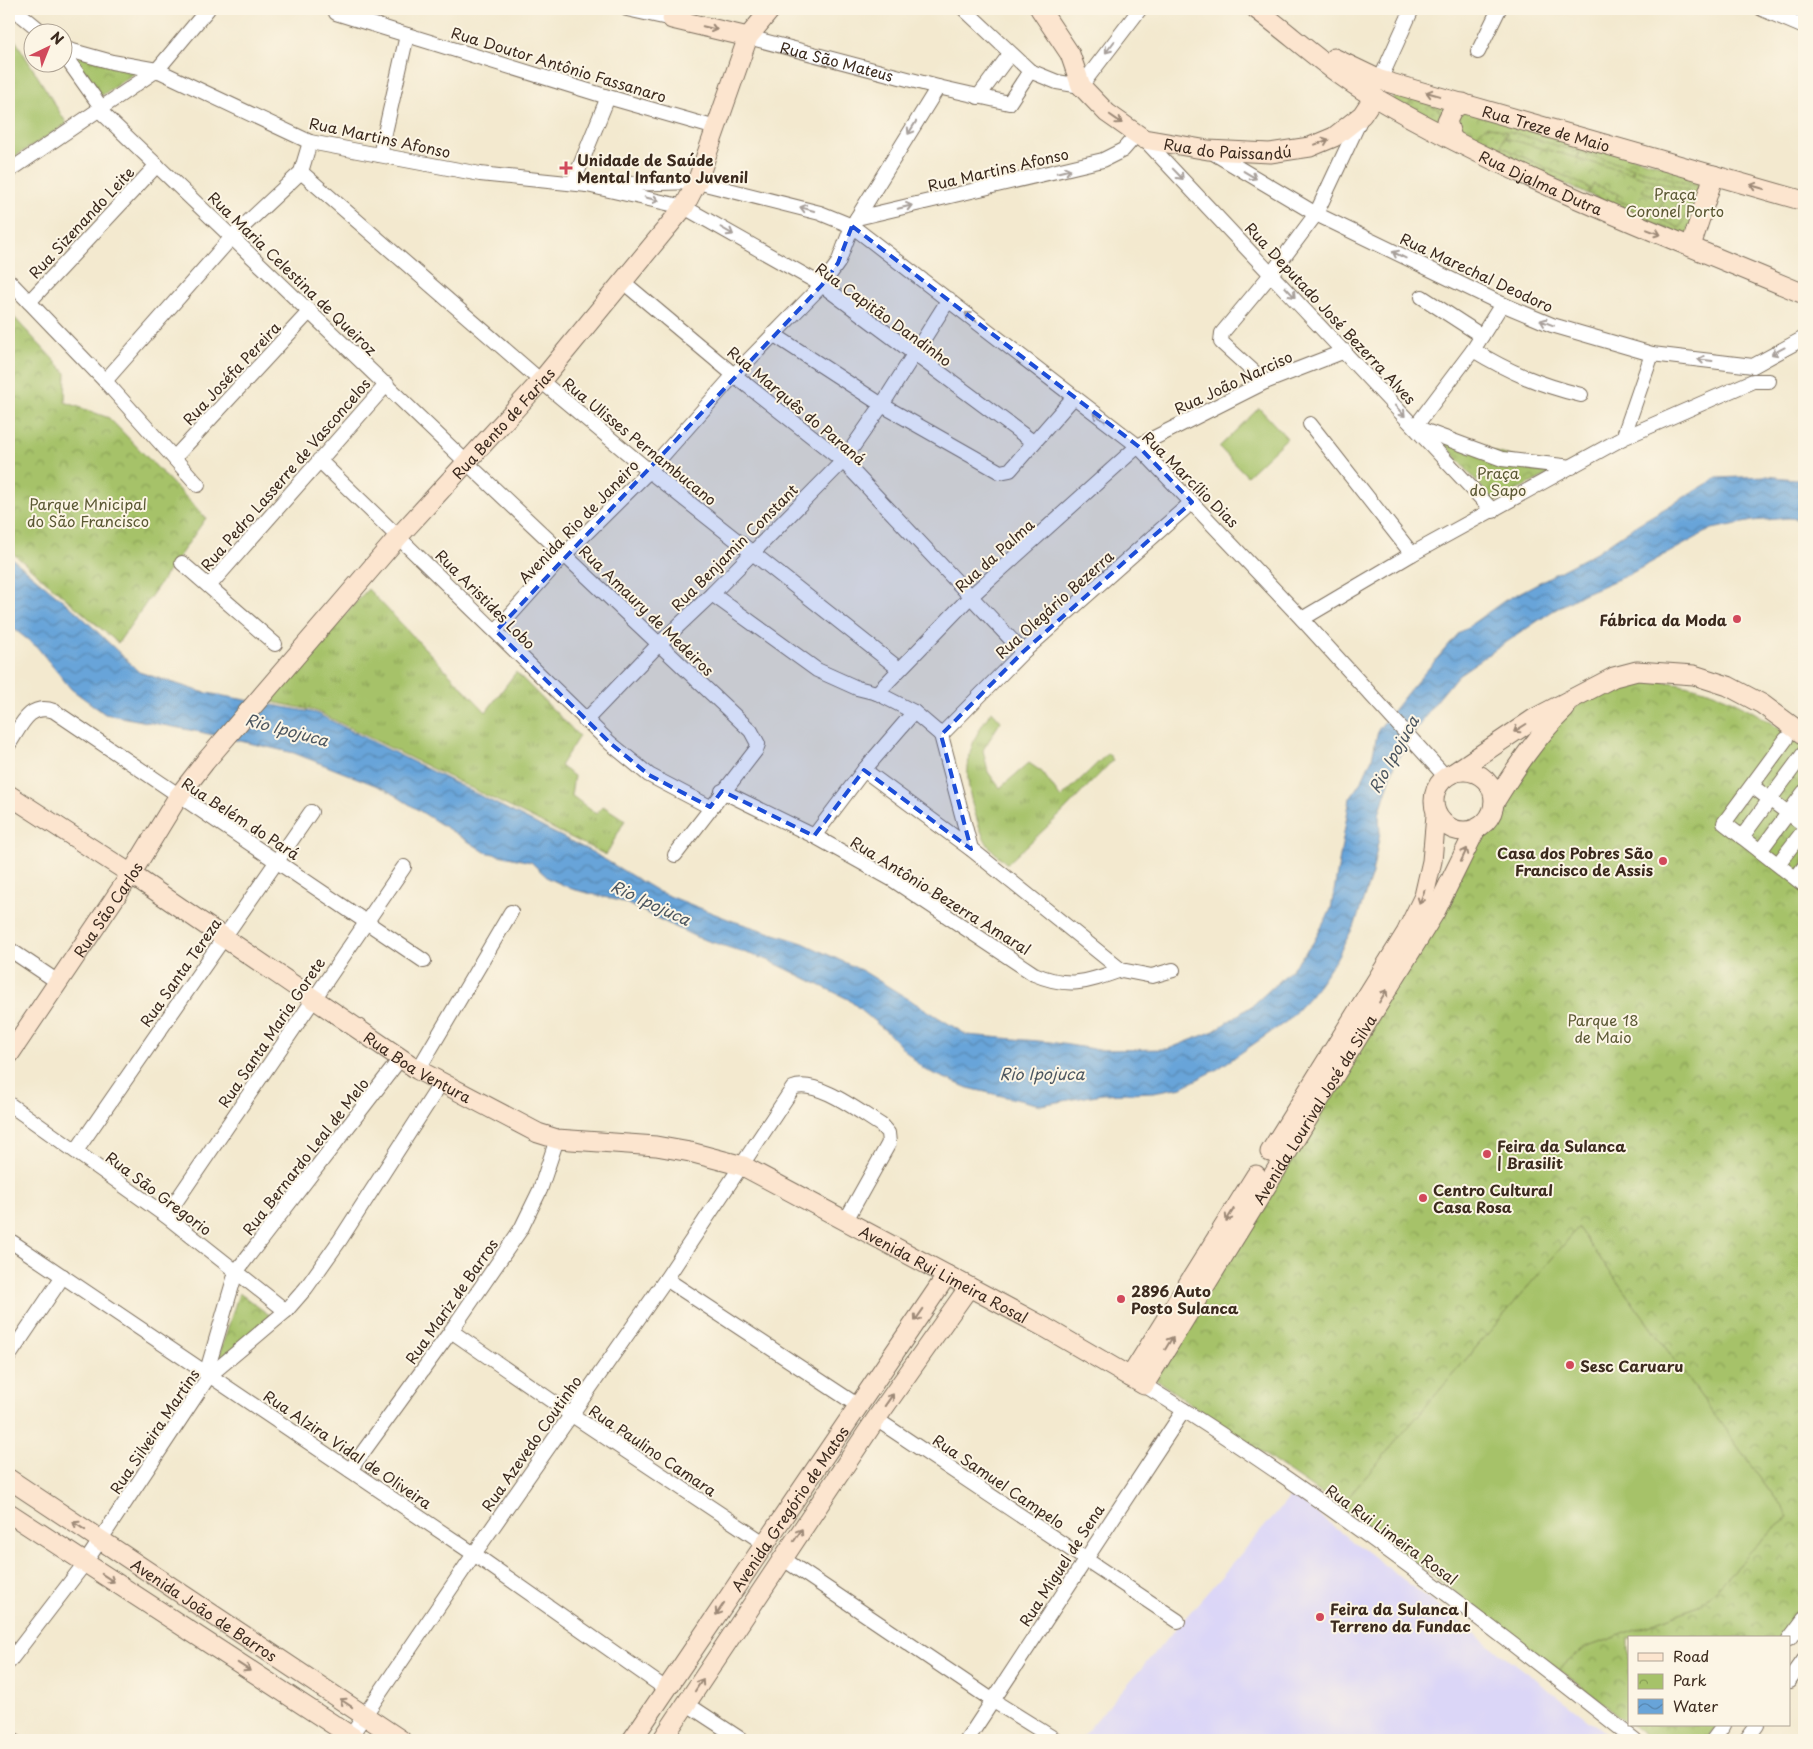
<svg xmlns="http://www.w3.org/2000/svg" width="1813" height="1749" font-family="'Playpen Sans',sans-serif">
  <style>
    .built { fill: #dbd6f7 }
    .grass { fill: url(#grass-tufts); stroke: #707644 }
    .park { fill: url(#park-crowns); stroke: #707644 }
    .garden { fill: url(#garden-dots); stroke: #707644 }
    .pitch { fill: #a6c269; stroke: #707644 }
    .water { fill: url(#water-waves); stroke: #52677c }
    .lines { fill: none; stroke-linecap: round; stroke-linejoin: round }
    .street-casing { stroke: #7b6d5c; stroke-width: 16 }
    .secondary-casing { stroke: #7b6d5c; stroke-width: 21 }
    .street { stroke: #fff; stroke-width: 14 }
    .secondary { stroke: #fce5cf; stroke-width: 19 }
    .oneway { stroke: #9c8876 }
    .oneway2 { stroke: #a79f9a }
    .marked { fill: #1d4ed8; fill-opacity: 0.2; stroke: #1d4ed8; stroke-width: 4; stroke-dasharray: 10 6; stroke-linejoin: round }
    .poi-dot { fill: #d1495b; stroke: #fcf5e5; stroke-width: 2 }
    .labels { text-anchor: middle; dominant-baseline: central; stroke-width: 4; stroke-linejoin: round; paint-order: stroke }
    .street-label { font-size: 15px; fill: #3b2a1e; stroke: #fcf5e5 }
    .poi-label { font-size: 15px; font-weight: bold; fill: #3b2a1e; stroke: #fcf5e5; text-anchor: start }
    .park-label { font-size: 15px; fill: #5b5834; stroke: #fcf5e5 }
    .water-label { font-size: 16px; font-style: italic; fill: #4b555f; stroke: #fcf5e5 }
  </style>
  <defs>
    <pattern id="grass-tufts" width="24" height="20" patternUnits="userSpaceOnUse" patternTransform="scale(1.25)"><rect width="24" height="20" fill="#a6c269"/><path d="M3 7l-1-3M5 7V3M7 7l1-3M15 17l-1-3M17 17v-4M19 17l1-3" fill="none" stroke="#889e56"/></pattern>
    <pattern id="park-crowns" width="20" height="18" patternUnits="userSpaceOnUse" patternTransform="scale(1.25)"><rect width="20" height="18" fill="#a6c269"/><path d="M2 6a3 3 0 1 1 6 0M12 15a3 3 0 1 1 6 0" fill="none" stroke="#889e56"/></pattern>
    <pattern id="garden-dots" width="8" height="8" patternUnits="userSpaceOnUse" patternTransform="scale(1.25)"><rect width="8" height="8" fill="#a6c269"/><path d="M2 2h.1M6 6h.1" fill="none" stroke="#889e56" stroke-width="1.8" stroke-linecap="round"/></pattern>
    <pattern id="water-waves" width="16" height="10" patternUnits="userSpaceOnUse" patternTransform="scale(1.25)"><rect width="16" height="10" fill="#68a4d9"/><path d="M0 5q4-4 8 0t8 0" fill="none" stroke="#5786af"/></pattern>
  </defs>
  <rect width="100%" height="100%" fill="#fcf5e5"/>
  <filter id="ink" filterUnits="userSpaceOnUse"><feTurbulence type="fractalNoise" baseFrequency=".02" numOctaves="2"/><feDisplacementMap in="SourceGraphic" scale="10" xChannelSelector="R" yChannelSelector="G"/><feConvolveMatrix kernelMatrix="1 2 1 2 8 2 1 2 1" color-interpolation-filters="sRGB"/></filter>
  <filter id="wash" filterUnits="userSpaceOnUse"><feTurbulence type="fractalNoise" baseFrequency=".0096" numOctaves="4" result="noise"/><feDisplacementMap in="SourceGraphic" scale="20" xChannelSelector="R" yChannelSelector="G"/><feGaussianBlur stdDeviation="1.12" result="paint"/><feColorMatrix in="noise" values="0 0 0 0 0 0 0 0 0 0 0 0 0 0 0 0 0 1.4 0 .05"/><feComposite in="paint" operator="in"/></filter>
  <g filter="url(#wash)">
    <rect width="100%" height="100%" fill="#f3e9cf"/>
    <path class="built" d="M1292 1495 1615 1740H1079Z"/>
    <path class="grass" d="M368 589 486 712 516 672 579 736 560 766 574 776 571 795 596 814 603 806 625 820 606 855 316 711 267 701Z
      M992 711 1001 721 983 750 988 772 1000 788 1029 763 1042 772 1061 798 1108 753 1113 760 1061 814 1007 864C1001 858 993 852 988 845 982 836 978 823 975 813 962 773 966 744 992 711Z"/>
    <path class="park" d="M71 53 142 68 98 98Z
      M1395 92 1716 180 1695 244 1392 103Z
      M9 312 66 373 65 402 109 418 206 518 118 643 9 550Z
      M1439 437 1559 469 1494 502Z
      M1636 679C1712 683 1744 703 1804 746V1614L1786 1638H1629V1724L1559 1669 1585 1648 1699 1606 1774 1528 1789 1517 1578 1228 1340 1507 1152 1377 1512 787C1533 759 1553 722 1583 701 1598 691 1618 685 1636 679Z
      M239 1293 278 1321 212 1377Z
      M1630 1725H1717L1706 1740H1650Z"/>
    <path class="garden" d="M1413 98 1438 109 1442 115 1440 121 1431 122 1407 106Z
      M1487 126 1506 131 1501 146 1546 168 1543 173 1482 143 1477 137 1480 131Z
      M1508 131 1579 152 1577 158 1505 138Z
      M1580 152 1633 168 1631 173 1578 159Z
      M1547 168 1590 188 1587 194 1544 174Z
      M1634 168 1699 187 1704 191 1700 212 1689 207 1693 192 1632 174Z
      M1646 183 1680 198 1674 212 1660 206 1663 200 1642 191Z
      M1593 184 1618 194 1616 199 1680 228 1686 215 1697 219 1689 238 1589 194Z"/>
    <path class="pitch" d="M9 30 67 124 9 160Z
      M1259 408 1287 438 1247 476 1219 447Z
      M1578 1228 1789 1517 1774 1528 1699 1606 1585 1648 1559 1669 1340 1507Z"/>
    <path class="water" d="M1766 476 1804 480V520L1789 518 1753 521 1712 529 1630 574 1583 594 1551 612 1458 675 1430 709 1394 765 1379 815 1380 833 1372 874 1356 922 1336 959 1311 995 1287 1021 1216 1070 1182 1087 1153 1092 1102 1094 1041 1105 968 1088 923 1069 887 1032 848 999 768 960 696 937 624 902 572 889 548 878 531 862 485 852 385 789 294 753 200 732 105 714 71 689 37 647 9 625V556L78 613 139 672 202 692 316 713 592 852 659 892 733 921 803 943 863 971 967 1035 1050 1042 1100 1050 1168 1049 1214 1031 1253 1005 1289 972 1313 943 1331 909 1350 798 1362 780 1372 758 1378 730 1408 692 1459 633 1504 601 1598 551 1638 524 1717 478Z"/>
  </g>
  <g filter="url(#ink)">
    <g class="lines">
      <defs>
        <g id="street">
          <path d="M14 9 42 32"/>
          <path d="M627 9 672 19"/>
          <path d="M964 9 1030 71 1057 82 1081 86 1140 9"/>
          <path d="M1762 9 1804 27"/>
          <path d="M336 13 608 97 716 128"/>
          <path id="s1" d="M748 37 938 87 1009 103 1030 71"/>
          <path d="M62 48 112 62 157 70 310 142 480 174 587 185 684 207 822 285 1033 442"/>
          <path d="M62 52 101 107"/>
          <path d="M1478 52 1499 9"/>
          <path d="M1380 80 1412 9"/>
          <path d="M978 97 1010 54"/>
          <path d="M98 109 465 461 751 731 758 744 756 750 675 855"/>
          <path d="M1144 139 1493 511"/>
          <path d="M1210 151 1316 214 1502 304 1552 325 1652 354 1753 366 1804 338"/>
          <path d="M380 155 407 35"/>
          <path d="M9 171 157 70 208 9"/>
          <path d="M301 172 541 381 649 471 898 668"/>
          <path d="M573 183 608 97"/>
          <path d="M587 185 697 182 820 213 852 226 1138 446 1302 619 1445 776"/>
          <path d="M857 218 1103 160 1123 150 1137 134"/>
          <path d="M9 281 105 381 198 485"/>
          <path d="M622 281 734 375 843 461 1023 652"/>
          <path d="M1422 297 1482 336"/>
          <path d="M29 302 157 165"/>
          <path d="M1502 304 1473 350 1415 427 1502 459 1572 467"/>
          <path d="M773 334 882 405 1000 472 1010 470 1073 398"/>
          <path d="M1473 350C1509 372 1540 385 1581 395"/>
          <path d="M105 381 232 237 301 172 310 142"/>
          <path d="M1265 382 1221 342 1222 333 1272 273 1316 214 1361 118"/>
          <path d="M1310 424 1412 554"/>
          <path d="M1623 438 1652 354"/>
          <path d="M175 457 310 311"/>
          <path d="M319 460 610 743 649 775 710 807"/>
          <path d="M182 563 275 644"/>
          <path d="M209 586 387 384"/>
          <path d="M712 594 817 670 857 688 877 693 914 712 941 735"/>
          <path d="M1302 619 1412 554 1623 438 1753 381H1769"/>
          <path d="M496 631 565 554 649 471 734 375 822 285 838 263 852 226 938 87"/>
          <path d="M877 693 970 597 1138 446 1265 382 1345 351"/>
          <path d="M585 721 659 644 712 594 843 461 882 405 949 299"/>
          <path d="M941 735 1023 652 1192 502"/>
          <path d="M941 735 971 849"/>
          <path d="M1786 739 1724 823 1804 885"/>
          <path d="M9 744C21 726 29 702 54 711L424 961"/>
          <path d="M864 770 971 849 1121 970 1152 976 1173 970"/>
          <path d="M1752 786 1804 825"/>
          <path d="M722 791 814 836 893 880 1034 974C1069 989 1087 982 1121 970"/>
          <path d="M814 836 864 770 914 712"/>
          <path d="M1742 837 1804 753"/>
          <path d="M1760 851 1804 792"/>
          <path d="M1778 864 1804 830"/>
          <path d="M1796 878 1804 867"/>
          <path d="M9 949 58 982"/>
          <path d="M418 1070 511 912"/>
          <path d="M9 1104 166 1216 286 1311"/>
          <path d="M76 1151 311 812"/>
          <path d="M166 1216 404 867"/>
          <path d="M9 1240 474 1554 666 1689"/>
          <path d="M666 1279 857 1405"/>
          <path d="M451 1331 572 1415 764 1543"/>
          <path d="M9 1356 63 1276"/>
          <path d="M206 1374 236 1272 400 1059"/>
          <path d="M1144 1385C1316 1491 1477 1615 1635 1740"/>
          <path d="M876 1419 1178 1621"/>
          <path d="M350 1470 451 1331 521 1229 540 1190 557 1139"/>
          <path d="M782 1558 992 1700 1056 1740"/>
          <path d="M1789 1639 1804 1619"/>
          <path d="M9 1662 85 1563 209 1376 286 1311 306 1288 340 1240 441 1083"/>
          <path d="M1789 1681 1804 1660"/>
          <path d="M687 1704 742 1740"/>
          <path d="M9 1738 13 1740"/>
          <path d="M348 1740 474 1554 666 1279 793 1088C816 1078 861 1113 881 1125L888 1133 889 1143 846 1220"/>
          <path d="M967 1740 1184 1410"/>
          <path d="M1713 1740 1724 1725"/>
          <path d="M1746 1740 1757 1725"/>
        </g>
        <g id="secondary">
          <path id="s2" d="M1040 9 1070 54 1081 86 1107 113 1144 139 1208 150 1270 153 1310 147 1334 137 1362 115 1374 97"/>
          <path id="s3" d="M1256 9C1295 38 1332 73 1374 97 1511 177 1659 233 1804 294"/>
          <path d="M672 19 748 37"/>
          <path id="s4" d="M1334 58 1380 80 1804 201"/>
          <path d="M1452 138 1447 121 1453 109 1463 103"/>
          <path d="M1691 246 1714 175"/>
          <circle cx="1464" cy="801" r="30"/>
          <path d="M1455 772 1535 718 1614 677 1637 671 1694 675 1728 686 1762 704 1804 735"/>
          <path id="s5" d="M9 795 131 874 418 1070 538 1133 557 1139 656 1146 690 1152 743 1166 1046 1328 1144 1385 1435 912 1476 829"/>
          <path d="M1494 803C1515 769 1536 737 1565 709"/>
          <path id="s6" d="M9 1055 131 874 178 797 205 762 399 536 541 381 684 207 697 182 748 37 771 9"/>
          <path d="M1270 1152 1406 933 1424 896 1432 861 1436 815"/>
          <path d="M1130 1377 1256 1175"/>
          <path id="s7" d="M9 1479 401 1740"/>
          <path d="M9 1513 357 1740"/>
          <path id="s8" d="M632 1740 947 1275"/>
          <path d="M662 1740 876 1419 969 1287"/>
        </g>
      </defs>
      <use href="#street" class="street-casing"/>
      <use href="#secondary" class="secondary-casing"/>
      <use href="#street" class="street"/>
      <use href="#secondary" class="secondary"/>
    </g>
    <defs><path id="oneway-shaft" d="M-6 0H5M1.5-3L5.5 0L1.5 3" fill="none" stroke-width="1.6" stroke-linecap="round" stroke-linejoin="round" transform="scale(1.25)"/></defs>
    <g class="oneway">
      <use href="#oneway-shaft" transform="translate(710 28) rotate(13)"/>
      <use href="#oneway-shaft" transform="translate(1433 94) rotate(-164)"/>
      <use href="#oneway-shaft" transform="translate(1116 119) rotate(35)"/>
      <use href="#oneway-shaft" transform="translate(1322 142) rotate(-21)"/>
      <use href="#oneway-shaft" transform="translate(1757 187) rotate(-164)"/>
      <use href="#oneway-shaft" transform="translate(1654 232) rotate(21)"/>
      <use href="#oneway-shaft" transform="translate(1520 728) rotate(148)"/>
      <use href="#oneway-shaft" transform="translate(1464 855) rotate(-65)"/>
      <use href="#oneway-shaft" transform="translate(1422 897) rotate(110)"/>
      <use href="#oneway-shaft" transform="translate(1383 996) rotate(-59)"/>
      <use href="#oneway-shaft" transform="translate(1230 1215) rotate(122)"/>
      <use href="#oneway-shaft" transform="translate(919 1315) rotate(125)"/>
      <use href="#oneway-shaft" transform="translate(1169 1343) rotate(-59)"/>
      <use href="#oneway-shaft" transform="translate(889 1400) rotate(-55)"/>
      <use href="#oneway-shaft" transform="translate(79 1526) rotate(-146)"/>
      <use href="#oneway-shaft" transform="translate(798 1535) rotate(-56)"/>
      <use href="#oneway-shaft" transform="translate(108 1578) rotate(33)"/>
      <use href="#oneway-shaft" transform="translate(720 1609) rotate(124)"/>
      <use href="#oneway-shaft" transform="translate(244 1667) rotate(33)"/>
      <use href="#oneway-shaft" transform="translate(699 1685) rotate(-57)"/>
      <use href="#oneway-shaft" transform="translate(346 1703) rotate(-146)"/>
    </g>
    <g class="oneway2">
      <use href="#oneway-shaft" transform="translate(1110 47) rotate(127)"/>
      <use href="#oneway-shaft" transform="translate(912 128) rotate(122)"/>
      <use href="#oneway-shaft" transform="translate(1064 171) rotate(-13)"/>
      <use href="#oneway-shaft" transform="translate(1178 174) rotate(46)"/>
      <use href="#oneway-shaft" transform="translate(1250 175) rotate(31)"/>
      <use href="#oneway-shaft" transform="translate(652 199) rotate(13)"/>
      <use href="#oneway-shaft" transform="translate(905 207) rotate(-13)"/>
      <use href="#oneway-shaft" transform="translate(807 209) rotate(-165)"/>
      <use href="#oneway-shaft" transform="translate(727 231) rotate(30)"/>
      <use href="#oneway-shaft" transform="translate(1399 255) rotate(-154)"/>
      <use href="#oneway-shaft" transform="translate(1290 292) rotate(47)"/>
      <use href="#oneway-shaft" transform="translate(971 317) rotate(-142)"/>
      <use href="#oneway-shaft" transform="translate(1547 323) rotate(-159)"/>
      <use href="#oneway-shaft" transform="translate(1778 351) rotate(152)"/>
      <use href="#oneway-shaft" transform="translate(1705 360) rotate(-173)"/>
      <use href="#oneway-shaft" transform="translate(1400 411) rotate(47)"/>
      <use href="#oneway-shaft" transform="translate(1099 417) rotate(-143)"/>
    </g>
  </g>
  <path class="marked" d="M852 226 1138 446 1192 502 1023 652 941 735 971 849 864 770 814 836 722 791 710 807 649 775 610 743 496 631 822 285 838 263Z"/>
  <g class="poi-dot">
    <path d="M563.5 160.5h5v5h5v5h-5v5h-5v-5h-5v-5h5z"/>
    <circle cx="1737" cy="619" r="5"/>
    <circle cx="1663" cy="861" r="5"/>
    <circle cx="1487" cy="1154" r="5"/>
    <circle cx="1423" cy="1198" r="5"/>
    <circle cx="1121" cy="1299" r="5"/>
    <circle cx="1570" cy="1365" r="5"/>
    <circle cx="1320" cy="1617" r="5"/>
  </g>
  <g class="labels">
    <g class="street-label">
      <text stroke="none"><textPath href="#s1" startOffset="92">Rua São Mateus</textPath></text>
      <text transform="translate(559 64) rotate(17)">Rua Doutor Antônio Fassanaro</text>
      <text stroke="none"><textPath href="#s4" startOffset="224">Rua Treze de Maio</textPath></text>
      <text transform="translate(380 137) rotate(12)">Rua Martins Afonso</text>
      <text stroke="none"><textPath href="#s2" startOffset="255">Rua do Paissandú</textPath></text>
      <text transform="translate(998 169) rotate(-13)">Rua Martins Afonso</text>
      <text stroke="none"><textPath href="#s3" startOffset="335">Rua Djalma Dutra</textPath></text>
      <text transform="translate(81 222) rotate(-47)">Rua Sizenando Leite</text>
      <text transform="translate(1477 272) rotate(25)">Rua Marechal Deodoro</text>
      <text transform="translate(293 273) rotate(44)">Rua Maria Celestina de Queiroz</text>
      <text transform="translate(1331 313) rotate(47)">Rua Deputado José Bezerra Alves</text>
      <text transform="translate(884 314) rotate(36)">Rua Capitão Dandinho</text>
      <text transform="translate(231 373) rotate(-47)">Rua Joséfa Pereira</text>
      <text transform="translate(1233 382) rotate(-25)">Rua João Narciso</text>
      <text transform="translate(797 405) rotate(40)">Rua Marquês do Paraná</text>
      <text stroke="none"><textPath href="#s6" startOffset="804">Rua Bento de Farias</textPath></text>
      <text transform="translate(640 441) rotate(39)">Rua Ulisses Pernambucano</text>
      <text transform="translate(285 474) rotate(-49)">Rua Pedro Lasserre de Vasconcelos</text>
      <text transform="translate(1191 479) rotate(45)">Rua Marcílio Dias</text>
      <text transform="translate(578 521) rotate(-46)">Avenida Rio de Janeiro</text>
      <text transform="translate(734 547) rotate(-45)">Rua Benjamin Constant</text>
      <text transform="translate(994 555) rotate(-42)">Rua da Palma</text>
      <text transform="translate(486 599) rotate(45)">Rua Aristides Lobo</text>
      <text transform="translate(1054 604) rotate(-42)">Rua Olegário Bezerra</text>
      <text transform="translate(647 610) rotate(44)">Rua Amaury de Medeiros</text>
      <text transform="translate(241 818) rotate(33)">Rua Belém do Pará</text>
      <text transform="translate(941 895) rotate(32)">Rua Antônio Bezerra Amaral</text>
      <text stroke="none"><textPath href="#s6" startOffset="176">Rua São Carlos</textPath></text>
      <text transform="translate(180 972) rotate(-55)">Rua Santa Tereza</text>
      <text transform="translate(271 1032) rotate(-56)">Rua Santa Maria Gorete</text>
      <text stroke="none"><textPath href="#s5" startOffset="491">Rua Boa Ventura</textPath></text>
      <text stroke="none"><textPath href="#s5" startOffset="1618">Avenida Lourival José da Silva</textPath></text>
      <text transform="translate(305 1156) rotate(-52)">Rua Bernardo Leal de Melo</text>
      <text transform="translate(159 1193) rotate(37)">Rua São Gregorio</text>
      <text stroke="none"><textPath href="#s5" startOffset="1065">Avenida Rui Limeira Rosal</textPath></text>
      <text transform="translate(451 1301) rotate(-55)">Rua Mariz de Barros</text>
      <text transform="translate(154 1431) rotate(-56)">Rua Silveira Martins</text>
      <text transform="translate(531 1443) rotate(-55)">Rua Azevedo Coutinho</text>
      <text transform="translate(348 1449) rotate(34)">Rua Alzira Vidal de Oliveira</text>
      <text transform="translate(653 1450) rotate(34)">Rua Paulino Camara</text>
      <text transform="translate(999 1481) rotate(34)">Rua Samuel Campelo</text>
      <text stroke="none"><textPath href="#s8" startOffset="280">Avenida Gregório de Matos</textPath></text>
      <text transform="translate(1392 1534) rotate(36)">Rua Rui Limeira Rosal</text>
      <text transform="translate(1061 1565) rotate(-57)">Rua Miguel de Sena</text>
      <text stroke="none"><textPath href="#s7" startOffset="235">Avenida João de Barros</textPath></text>
    </g>
    <g class="poi-label">
      <text x="577" y="159">Unidade de Saúde<tspan x="577" dy="17">Mental Infanto Juvenil</tspan></text>
      <text x="1727" y="619" text-anchor="end">Fábrica da Moda</text>
      <text x="1653" y="852" text-anchor="end">Casa dos Pobres São<tspan x="1653" dy="17">Francisco de Assis</tspan></text>
      <text x="1497" y="1145">Feira da Sulanca<tspan x="1497" dy="17">| Brasilit</tspan></text>
      <text x="1433" y="1189">Centro Cultural<tspan x="1433" dy="17">Casa Rosa</tspan></text>
      <text x="1131" y="1290">2896 Auto<tspan x="1131" dy="17">Posto Sulanca</tspan></text>
      <text x="1580" y="1365">Sesc Caruaru</text>
      <text x="1330" y="1608">Feira da Sulanca |<tspan x="1330" dy="17">Terreno da Fundac</tspan></text>
    </g>
    <g class="park-label">
      <text x="1675" y="193">Praça<tspan x="1675" dy="17">Coronel Porto</tspan></text>
      <text x="1498" y="472">Praça<tspan x="1498" dy="17">do Sapo</tspan></text>
      <text x="88" y="503">Parque Mnicipal<tspan x="88" dy="17">do São Francisco</tspan></text>
      <text x="1603" y="1019">Parque 18<tspan x="1603" dy="17">de Maio</tspan></text>
    </g>
    <g class="water-label">
      <text transform="translate(287 729) rotate(15)">Rio Ipojuca</text>
      <text transform="translate(1393 754) rotate(-61)">Rio Ipojuca</text>
      <text transform="translate(651 902) rotate(25)">Rio Ipojuca</text>
      <text x="1042" y="1073">Rio Ipojuca</text>
    </g>
  </g>
  <rect width="1813" height="1749" fill="none" stroke="#fcf5e5" stroke-width="30"/>
  <rect x="1628" y="1636" width="162" height="90" fill="#fcf5e5" stroke="#afa495"/>
  <rect x="1638" y="1653" width="25" height="8" fill="#fce5cf" stroke="#afa495"/>
  <text x="1673" y="1662" font-size="15" fill="#3b2a1e">Road</text>
  <rect x="1638" y="1674" width="25" height="15" fill="url(#park-crowns)" stroke="#afa495"/>
  <text x="1673" y="1686" font-size="15" fill="#3b2a1e">Park</text>
  <rect x="1638" y="1699" width="25" height="15" fill="url(#water-waves)" stroke="#afa495"/>
  <text x="1673" y="1712" font-size="15" fill="#3b2a1e">Water</text>
  <g transform="translate(48 48) rotate(43)"><circle r="24" fill="#fcf5e5" stroke="#afa495"/>
  <path d="M0-4L9 19L0 12L-9 19Z" fill="#d1495b"/>
  <text y="-8" font-size="14" font-weight="bold" text-anchor="middle" fill="#3b2a1e">N</text>
  </g>
</svg>
